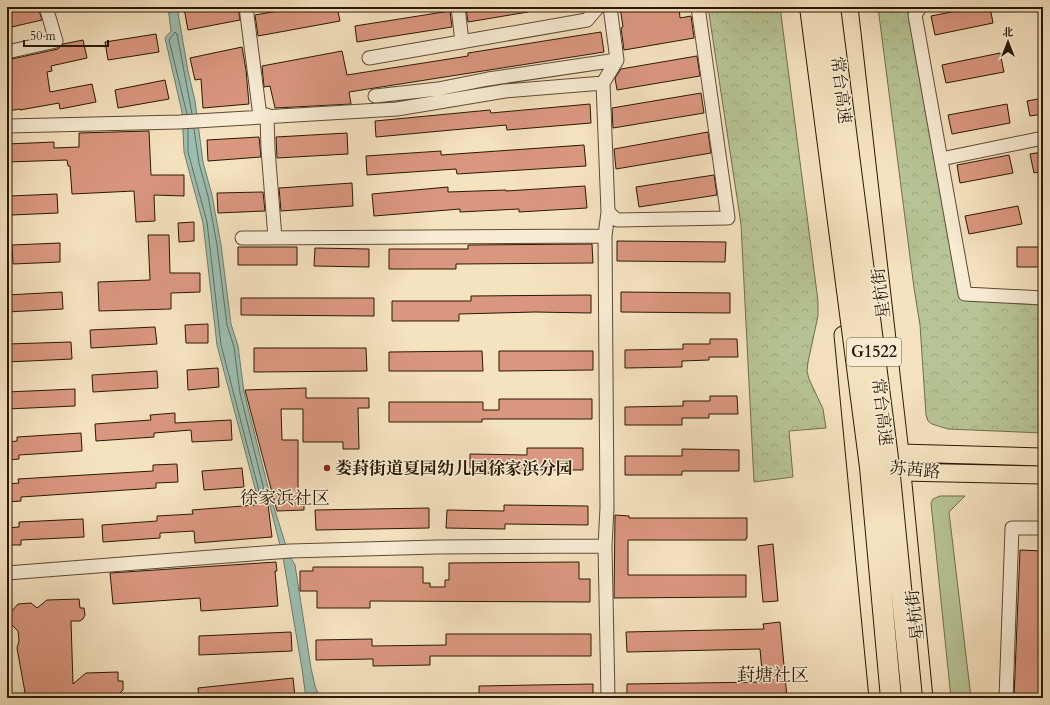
<svg xmlns="http://www.w3.org/2000/svg" width="1050" height="705" font-family="Cardo,'Noto Serif SC',serif">
  <style>
    .grass { fill: #b7c495; stroke: #706e4c }
    .forest { fill: url(#forest-crowns); stroke: #706e4c }
    .water { fill: #9cbeb1; stroke: #6e7c6b }
    .lines { fill: none; stroke-linecap: round; stroke-linejoin: round }
    .shore { stroke: #636c5a; stroke-width: 1 }
    .building { fill: #da9780; stroke: #2a1903 }
    .minor-casing { stroke: #5d4b32; stroke-width: 15 }
    .major-casing { stroke: #2a1903; stroke-width: 19 }
    .minor { stroke: #f8ecd5; stroke-width: 13 }
    .major { stroke: #f5e2bf; stroke-width: 17 }
    .highway-bridge-casing { stroke: #2a1903; stroke-width: 22; stroke-linecap: butt }
    .highway-bridge { stroke: #f5e2bf; stroke-width: 20 }
    .poi-dot { fill: #8f2418; stroke: #f8ecd5; stroke-width: 1.5 }
    .labels { text-anchor: middle; dominant-baseline: central; stroke-width: 3; stroke-linejoin: round; paint-order: stroke }
    .shield { fill: #f8ecd5; stroke: #685842; stroke-width: 1 }
    .shield-label { font-size: 16px; font-weight: bold; fill: #2a1903 }
    .street-label { font-size: 17px; fill: #2a1903; stroke: #f8ecd5 }
    .poi-label { font-size: 17px; font-weight: bold; fill: #2a1903; stroke: #f8ecd5; text-anchor: start }
    .neighbourhood-label { font-size: 18px; fill: #2a1903; stroke: #f8ecd5 }
  </style>
  <defs>
    <pattern id="forest-crowns" width="20" height="18" patternUnits="userSpaceOnUse"><rect width="20" height="18" fill="#b7c495"/><path d="M2 6a3 3 0 1 1 6 0M12 15a3 3 0 1 1 6 0" fill="none" stroke="#9ea87f"/></pattern>
  </defs>
  <rect width="100%" height="100%" fill="#f5e2bf"/>
  <filter id="stains"><feTurbulence type="fractalNoise" baseFrequency=".005" numOctaves="4"/><feColorMatrix values="0 0 0 0 .2 0 0 0 0 .09 0 0 0 0 .02 0 0 0 .5 -.17"/></filter>
  <radialGradient id="worn" r=".72"><stop offset=".6" stop-color="#630" stop-opacity="0"/><stop offset="1" stop-color="#630" stop-opacity=".3"/></radialGradient>
  <path class="grass" d="M940 496H965L949 512 971 698H951L931 503 933 499Z"/>
  <path class="forest" d="M708 7H780L818 301V316L808 362 807 371 809 379 823 409 826 428 789 431 793 477 754 482 741 224Z
    M878 7H907L960 299 1043 304V433L948 429 932 424 928 421 926 415 920 325 914 288Z"/>
  <path class="water" d="M168 7H177L188 71 195 101 203 162 212 195 221 245 231 324 238 346 244 392 270 495 289 555 295 565 311 668 315 686 320 698H306L302 669 283 557 268 498 257 496 217 345 203 223 184 152 182 112 165 38 171 31Z"/>
  <g class="lines">
    <path class="shore" d="M187 114 169 40 175 32 177 34 192 114
      M188 129V152L207 222 221 345 259 491 263 493 264 490 240 393 234 347 227 325 217 245 208 196 199 163 194 129"/>
  </g>
  <path class="building" d="M7 7H38L42 20 7 28Z
    M190 7H238L240 20 188 30 184 8Z
    M301 7H337L340 21 258 36 255 15Z
    M466 7H528V12L468 22Z
    M620 7H679L680 18 691 16 694 38 624 50 621 28 623 27Z
    M977 7H990L993 23 935 35 931 16Z
    M450 11 452 27 357 42 355 26Z
    M601 32 604 52 349 92 351 104 275 108 270 86 264 87 262 66 342 51 347 75 468 56V53Z
    M156 34 159 52 108 60 105 42Z
    M83 40 87 58 51 66 52 71 47 72 50 92 92 84 96 102 60 109 59 103 20 110V109L7 111V60L58 49 63 44Z
    M242 47 246 70 249 104 203 108 201 79 195 80 190 58Z
    M1000 53 1004 72 946 83 942 65Z
    M697 56 700 76 617 90 615 78 621 69Z
    M165 80 169 99 118 108 115 90Z
    M701 93 704 113 613 128 612 108Z
    M1043 98V114L1030 116 1027 101Z
    M590 104 591 123 507 130 506 125 376 137 375 121 490 110 491 113Z
    M1007 104 1010 123 952 134 948 115Z
    M149 131 151 175H184V196L154 195 155 221 136 222 134 191 72 194 70 166H68L67 160 7 162V144L54 142V148L79 147V133Z
    M708 132 711 153 616 169 614 149Z
    M347 133 348 154 277 158 276 137Z
    M259 137 261 157 208 161 207 140Z
    M584 145 586 166 457 174 456 169 367 175 366 156 441 151V155Z
    M1043 152V171L1034 173 1030 154Z
    M1009 155 1013 173 960 183 957 165Z
    M714 175 717 195 639 207 636 187Z
    M352 183 353 206 281 211 279 188Z
    M585 186 587 208 519 212V209L460 212V209L374 216 372 194 448 187V192L506 190V191Z
    M263 192 265 211 218 213 217 193Z
    M57 194 58 213 11 215 10 196Z
    M1018 206 1022 224 969 234 965 216Z
    M194 222V241L179 242 178 223Z
    M148 235H169L170 273H200V292L171 293V309L99 311 98 282 150 280Z
    M617 241 726 242 725 262 617 261Z
    M60 243V262L13 264 12 245Z
    M592 244 593 263 456 264V269H389V249H468V245Z
    M238 247H297V265H238Z
    M1017 247H1043V267H1017Z
    M315 248 369 249V267L314 266Z
    M62 292 63 309 7 312V295Z
    M621 292 730 293V313L621 312Z
    M591 295V313L535 312 459 314V321H392V301H471V296Z
    M241 298H374V316L241 315Z
    M208 324V343H186L185 325Z
    M155 327 157 344 91 348 90 330Z
    M710 339H737L738 357H709V360L682 361V367L625 368V350L683 349V344H710Z
    M71 342 72 359 7 362V344Z
    M254 348H366L367 371 254 372Z
    M482 351 483 371H389V352Z
    M499 351H593V370L499 371Z
    M218 368 219 387 188 390 187 370Z
    M157 371 158 388 93 392 92 375Z
    M306 388V398H369V408H358L359 449H343V442H303V409H281L282 440H298V496H304V510L277 511 245 390Z
    M75 389V406L7 409V392Z
    M710 396H737L738 414H709V418H682V425H625V407L683 406V401H710Z
    M499 399H592V419H482V422H389V402H483V410H499Z
    M175 413V423L231 420 232 440 192 442 191 430 154 433V437L96 441 95 424 151 420 150 415Z
    M81 433 82 451 19 455V459L7 460V442L17 441V437Z
    M527 448H583V470H527V474L470 473V454L527 455Z
    M682 449 739 450V471H682V475H625V456H682Z
    M177 464 178 482 156 483V488L21 497V501L7 502V484L19 483 18 479 153 471V465Z
    M242 468 244 487 204 490 202 471Z
    M268 504 272 537 195 543 194 531 160 533V538L103 542 102 525 157 521V516L193 514 192 510Z
    M504 505 588 506V525L505 524V529L446 528 447 510 504 511Z
    M429 508V528L316 530 315 510Z
    M615 515 629 516V518H747V538H746V540H628V575H746V597L614 598Z
    M83 519 84 537 21 540V545H7V528L19 527V522Z
    M773 544 778 601 763 602 758 546Z
    M1020 550 1043 551V698H1014Z
    M276 562 277 571H275L278 606 201 611 200 598 113 604 110 573Z
    M579 562V579H590V602L370 601V608H317V591H300V571H313V567H423V583H430V587H445V580H449V563Z
    M79 599 80 608H84L85 615 83 619 80 621H71L73 684 86 673 118 672V681H123V690L119 694H103L99 698H26L17 648 19 641 18 631 10 623V613L18 604 31 603 37 608 47 600Z
    M780 622 787 698H627V684L763 682 760 649 627 652 626 632 764 629 763 624Z
    M291 632 292 651 199 655V636Z
    M446 634H591V656H430V665L373 666V659L316 660V640L372 639V646L446 645Z
    M293 678 295 697 282 698H199L198 688Z
    M593 684V698H479V686Z"/>
  <g class="lines">
    <defs>
      <path id="minor" d="M246 7 260 116
        M458 7 462 42
        M920 7 915 15 965 294 1043 298
        M7 52 56 41 46 7
        M369 58 587 20 598 7
        M603 83 608 212 605 236 607 508 605 546 608 698
        M375 96 438 89 488 79 617 60
        M267 115 268 149 275 238
        M7 126 179 122 397 109 505 91 603 83 617 60 610 7
        M941 159 1043 138
        M608 212 617 220 728 218 698 7
        M242 238 605 236
        M7 573 290 551 437 547 605 546
        M1006 698 1012 528H1043"/>
      <path id="major" d="M849 7 900 453 924 698
        M843 335 878 698
        M890 455 900 453 1043 457
        M891 469 901 472 1043 475"/>
    </defs>
    <use href="#minor" class="minor-casing"/>
    <use href="#major" class="major-casing"/>
    <use href="#minor" class="minor"/>
    <use href="#major" class="major"/>
    <defs>
      <path id="highway-bridge" d="M810 7 870 467 891 698
        M830 7 889 466 912 698"/>
    </defs>
    <use href="#highway-bridge" class="highway-bridge-casing"/>
    <use href="#highway-bridge" class="highway-bridge"/>
  </g>
  <circle class="poi-dot" cx="327" cy="468" r="4"/>
  <g class="labels">
    <rect class="shield" x="847" y="338" width="54" height="28" rx="3"/>
    <g class="shield-label">
      <text x="874" y="352">G1522</text>
    </g>
    <g class="street-label">
      <text transform="translate(841 90) rotate(83)">常台高速</text>
      <text transform="translate(881 293) rotate(-97)">星杭街</text>
      <text transform="translate(882 412) rotate(83)">常台高速</text>
      <text transform="translate(915 470) rotate(5)">苏茜路</text>
      <text transform="translate(915 615) rotate(-96)">星杭街</text>
    </g>
    <g class="poi-label">
      <text x="335" y="468">娄葑街道夏园幼儿园徐家浜分园</text>
    </g>
    <g class="neighbourhood-label">
      <text x="285" y="498">徐家浜社区</text>
      <text x="773" y="675">葑塘社区</text>
    </g>
  </g>
  <rect width="1050" height="705" fill="none" stroke="#f5e2bf" stroke-width="24"/>
  <rect x="8" y="8" width="1034" height="689" fill="none" stroke="#2a1903" stroke-width="2"/>
  <rect x="12" y="12" width="1026" height="681" fill="none" stroke="#2a1903"/>
  <g transform="translate(1008 42)" stroke="#f8ecd5" stroke-width="3" paint-order="stroke">
  <path d="M0-3L7 15L0 10L-7 15Z" fill="#2a1903"/>
  <text y="-6" font-size="11" font-weight="bold" text-anchor="middle" fill="#2a1903">北</text>
  </g>
  <path d="M24 40v6h84v-6" fill="none" stroke="#2a1903" stroke-width="2"/>
  <text x="30" y="40" font-size="12" fill="#2a1903" stroke="#f8ecd5" stroke-width="3" paint-order="stroke">50 m</text>
  <rect width="100%" height="100%" filter="url(#stains)"/>
  <rect width="100%" height="100%" fill="url(#worn)"/>
</svg>
